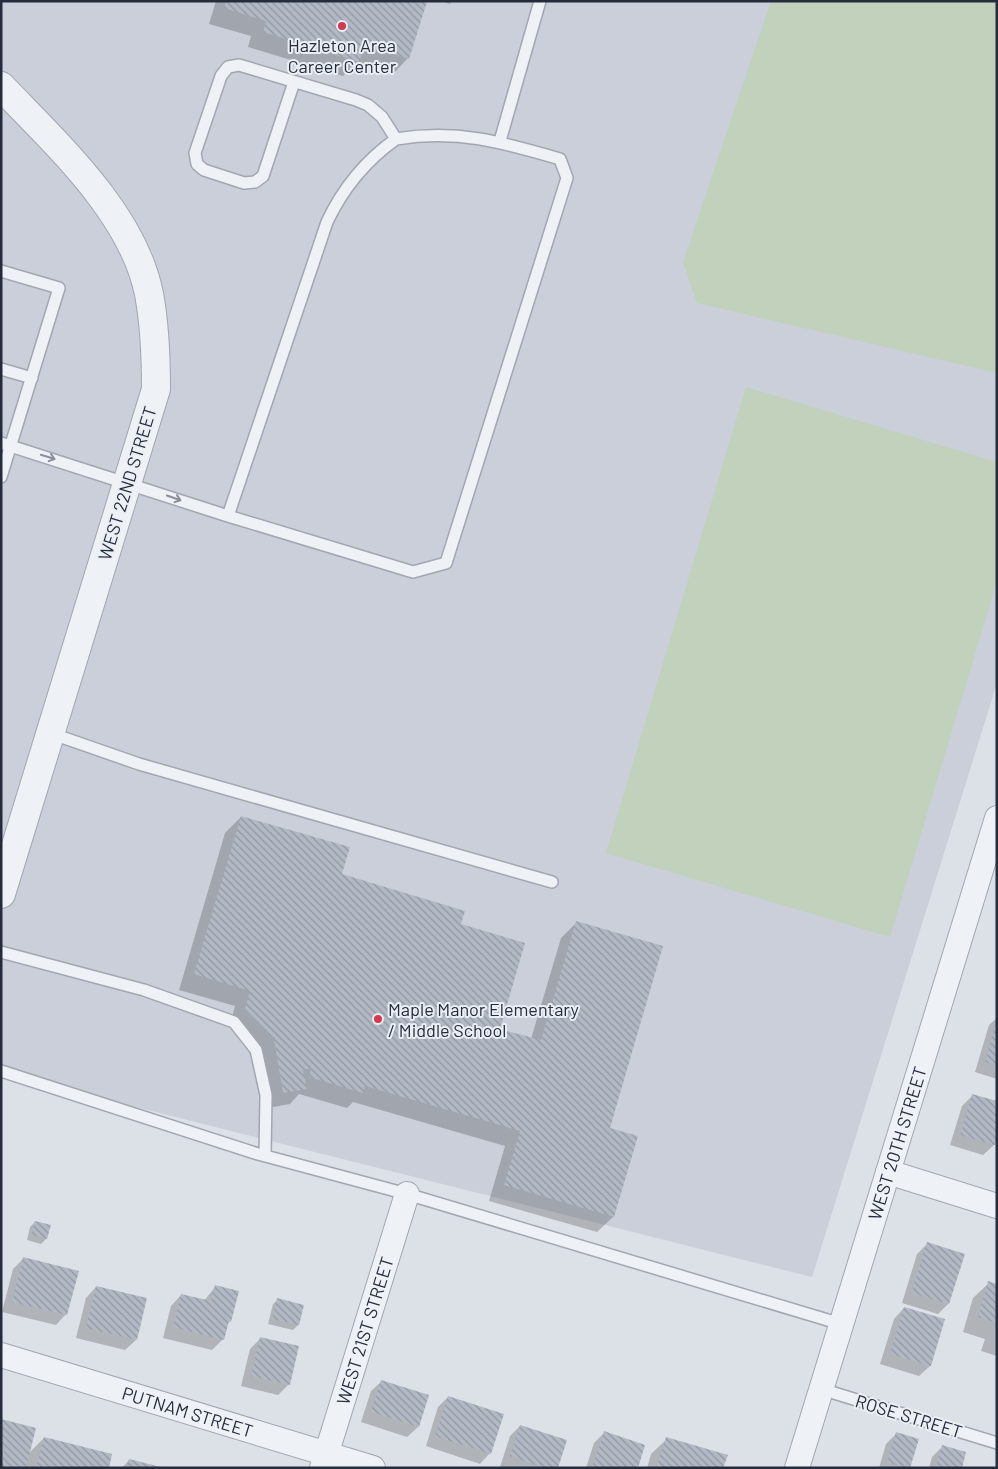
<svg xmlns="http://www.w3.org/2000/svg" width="998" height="1469" font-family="Barlow,sans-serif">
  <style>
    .built { fill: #cacfd9 }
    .green { fill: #c1d1bc }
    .shadow { fill: #0003 }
    .building { fill: url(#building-back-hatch) }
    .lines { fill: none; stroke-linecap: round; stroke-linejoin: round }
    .service-casing { stroke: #a1a7b1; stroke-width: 14 }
    .minor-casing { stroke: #a1a7b1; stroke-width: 26 }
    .tertiary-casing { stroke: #a1a7b1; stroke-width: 30 }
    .service { stroke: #eef1f5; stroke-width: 11 }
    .minor { stroke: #eef1f5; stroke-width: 24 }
    .tertiary { stroke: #eef1f5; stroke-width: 28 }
    .oneway { stroke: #8a8f99 }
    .poi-dot { fill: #d4394c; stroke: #ebeff5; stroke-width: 2 }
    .labels { text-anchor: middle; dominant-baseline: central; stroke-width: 4; stroke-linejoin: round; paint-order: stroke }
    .poi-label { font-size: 18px; fill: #252d3d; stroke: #ebeff5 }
    .street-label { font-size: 18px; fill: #252d3d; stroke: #ebeff5 }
  </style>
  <defs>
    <pattern id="building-back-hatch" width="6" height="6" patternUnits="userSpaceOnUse" patternTransform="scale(1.25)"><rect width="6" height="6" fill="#b3b9c4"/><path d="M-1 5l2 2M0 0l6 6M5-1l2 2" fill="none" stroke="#9197a0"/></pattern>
  </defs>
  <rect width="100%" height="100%" fill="#dce0e7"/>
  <path class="built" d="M1 1H997V683L812 1277 1 1073Z"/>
  <path class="green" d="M771 1H997V373L697 303 683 262Z
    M746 387 997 462V581L890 937 606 853Z"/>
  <path class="shadow" d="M216 1H420L408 58 393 74 357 63 343 76 248 47 251 36 209 24Z
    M441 1H452L450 4Z
    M241 817 340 875 459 925 499 1029 531 1039 561 938 577 922 608 1129 636 1137 613 1217 597 1232 489 1201 505 1146 353 1102 347 1108 299 1094 290 1104 268 1108 258 1056 230 1025 235 1006 179 990 225 833Z
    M997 1018V1079L975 1072 989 1025Z
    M973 1095 997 1134 994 1145 983 1155 950 1145 962 1106Z
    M35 1222 46 1239 41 1244 27 1240 30 1227Z
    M927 1244 963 1254 948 1304 938 1314 902 1303 917 1254Z
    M24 1258 66 1314 56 1325 2 1312 13 1269Z
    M989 1283 997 1285V1356L981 1351 985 1339 963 1332 973 1298Z
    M96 1287 136 1340 125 1350 76 1338 86 1298Z
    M215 1287 230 1321 226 1325 223 1339 212 1350 163 1338 171 1306 181 1295 204 1301Z
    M278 1300 302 1306 298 1325 293 1330 268 1324 273 1304Z
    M904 1308 930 1366 919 1376 880 1364 894 1319Z
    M261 1338 298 1347 288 1385 278 1395 241 1386 250 1349Z
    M382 1381 418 1427 407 1437 361 1422 371 1391Z
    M448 1397 490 1453 480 1464 426 1446 438 1407Z
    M1 1421 27 1455 44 1438 107 1468H1Z
    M520 1426 557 1468 500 1467 510 1436Z
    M604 1433 636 1468H586L594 1443Z
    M897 1433 909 1468H879L886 1444Z
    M667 1439 722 1468H647L651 1454Z
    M943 1446 960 1468H929L932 1457Z
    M129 1460 158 1468H122Z"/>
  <path class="building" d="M226 1H424L427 2 409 59 365 45 359 62 263 32 266 21 224 8Z
    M241 816 350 847 342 874 465 911 461 924 525 943 500 1029 541 1040 576 921 663 946 610 1128 638 1136 614 1217 504 1185 520 1131 365 1086 363 1093 309 1077 311 1068 303 1071 307 1089 283 1093 274 1040 245 1009 250 991 194 974Z
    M996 1024H997V1065L985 1062Z
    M972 1094 997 1101V1138L995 1145 960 1135Z
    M35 1221 51 1225 47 1239 31 1235Z
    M927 1242 965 1254 949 1304 911 1293Z
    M23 1257 79 1271 67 1315 12 1302Z
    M988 1281 997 1284V1323L978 1317Z
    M215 1285 239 1291 231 1322 229 1321 224 1340 173 1327 181 1294 211 1301Z
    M96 1286 147 1298 137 1340 86 1328Z
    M277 1298 304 1305 299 1325 272 1319Z
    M904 1307 945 1319 931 1366 890 1354Z
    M260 1337 299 1346 290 1385 251 1376Z
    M381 1380 429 1395 419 1427 371 1412Z
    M448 1396 504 1414 491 1454 435 1436Z
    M1 1419 36 1428 26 1468H1L5 1446 1 1445Z
    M520 1425 567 1440 558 1468H545L510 1456Z
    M604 1431 645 1445 638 1468H592Z
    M896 1432 919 1439 910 1468 887 1463Z
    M44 1437 112 1454 109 1468H36Z
    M666 1437 728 1455 723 1468H656Z
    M942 1445 966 1452 962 1468H935Z
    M129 1459 161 1467V1468H126Z"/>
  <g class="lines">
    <defs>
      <path id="service" d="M500 141 540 1
        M1 271 59 288 1 477
        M1 369 32 378
        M1 443 228 516 413 572 446 563 567 178 560 159C502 142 457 129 396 139L382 117 368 105 356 100 239 65 228 67 221 76 195 153 197 164 204 170 244 183 255 182 263 176 294 82
        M228 516 327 222C343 188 365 161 396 139
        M50 733 139 764 552 882
        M1 952 144 990 234 1022 256 1050 266 1095 265 1156
        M1 1071 258 1154 407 1194 841 1324
        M821 1389 997 1443"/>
      <g id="minor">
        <path d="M888 1172 997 1206"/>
        <path id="s1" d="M1 1355 373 1468"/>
        <path id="s2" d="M322 1468 407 1194"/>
        <path id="s3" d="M797 1468 997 818"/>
      </g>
      <path id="tertiary" d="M1 86C56 144 133 213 149 294 155 326 156 357 156 389L1 894"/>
    </defs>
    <use href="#service" class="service-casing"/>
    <use href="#minor" class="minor-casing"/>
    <use href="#tertiary" class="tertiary-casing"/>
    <use href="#service" class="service"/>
    <use href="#minor" class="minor"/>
    <use href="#tertiary" class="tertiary"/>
  </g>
  <defs><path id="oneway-shaft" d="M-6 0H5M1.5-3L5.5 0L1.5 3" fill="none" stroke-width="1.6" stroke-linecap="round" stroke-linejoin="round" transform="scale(1.25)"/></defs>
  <g class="oneway">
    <use href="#oneway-shaft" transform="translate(48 457) rotate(17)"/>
    <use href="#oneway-shaft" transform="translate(174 498) rotate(19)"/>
  </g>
  <g class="poi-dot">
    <circle cx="342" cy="26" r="5"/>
    <circle cx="378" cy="1019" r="5"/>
  </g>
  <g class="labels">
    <g class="poi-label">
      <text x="342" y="45">Hazleton Area<tspan x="342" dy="21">Career Center</tspan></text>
      <text x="388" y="1009" text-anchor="start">Maple Manor Elementary<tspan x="388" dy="21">/ Middle School</tspan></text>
    </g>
    <g class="street-label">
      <text transform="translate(127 483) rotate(-73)">WEST 22ND STREET</text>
      <text stroke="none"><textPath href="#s3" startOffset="340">WEST 20TH STREET</textPath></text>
      <text stroke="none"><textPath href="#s2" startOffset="144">WEST 21ST STREET</textPath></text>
      <text stroke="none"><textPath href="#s1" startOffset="195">PUTNAM STREET</textPath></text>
      <text transform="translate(909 1416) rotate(17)">ROSE STREET</text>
    </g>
  </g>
  <rect width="998" height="1469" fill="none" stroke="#252d3d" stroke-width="5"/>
</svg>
